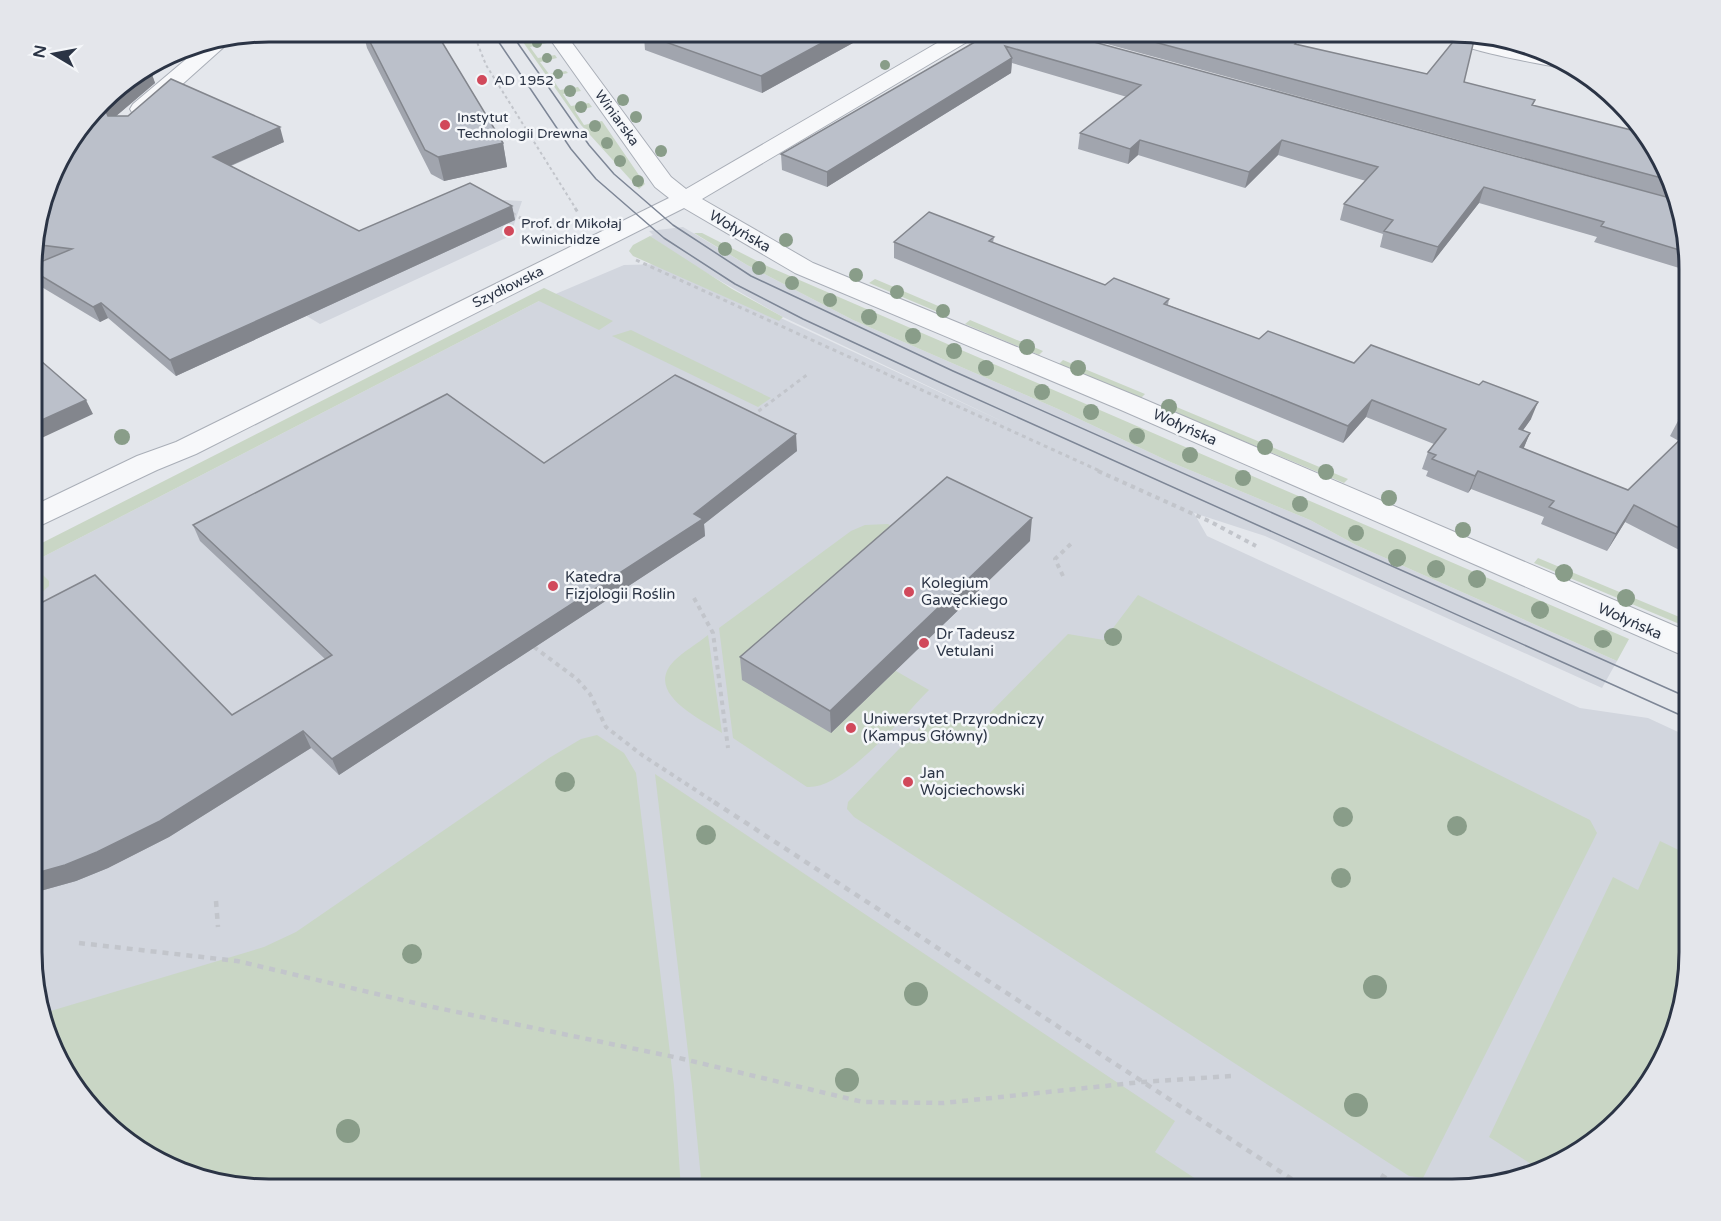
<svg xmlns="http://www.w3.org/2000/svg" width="1721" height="1221" font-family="'Varela Round',sans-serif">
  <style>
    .built { fill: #d2d6de }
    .green { fill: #c9d6c5 }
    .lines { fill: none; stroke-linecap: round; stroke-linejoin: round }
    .minor-casing { stroke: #a9aeb7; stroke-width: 2 }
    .path-far3 { stroke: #c2c5cb; stroke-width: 2; stroke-dasharray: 3 3; stroke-linecap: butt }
    .path-far2 { stroke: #c2c5cb; stroke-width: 3; stroke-dasharray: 4 4; stroke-linecap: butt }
    .path-far1 { stroke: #c2c5cb; stroke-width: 4; stroke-dasharray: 4.5 4.5; stroke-linecap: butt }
    .path { stroke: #c2c5cb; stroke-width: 4.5; stroke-dasharray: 6 6; stroke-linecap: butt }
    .minor { fill: #f7f8fa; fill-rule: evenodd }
    .tram { stroke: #7d8696; stroke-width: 1.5 }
    .tree { fill: #899d89 }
    .wall { fill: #a1a5ae }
    .shaded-wall { fill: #83868d }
    .building { fill: #bbc0ca; stroke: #83868d; stroke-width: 1.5 }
    .poi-dot { fill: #d1495b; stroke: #f4f6f9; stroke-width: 2 }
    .labels { text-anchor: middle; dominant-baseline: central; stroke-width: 5; stroke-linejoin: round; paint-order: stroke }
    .far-poi-label { font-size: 14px; fill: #2b3445; stroke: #f4f6f9; text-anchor: start }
    .far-street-label { font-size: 14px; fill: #2b3445; stroke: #f4f6f9 }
    .street-label { font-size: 15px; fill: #2b3445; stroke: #f4f6f9 }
    .poi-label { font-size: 15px; fill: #2b3445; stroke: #f4f6f9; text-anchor: start }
    .rim { fill: none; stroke: #2b3445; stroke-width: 3 }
  </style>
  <rect width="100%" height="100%" fill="#e4e7ec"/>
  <path class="built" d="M503 200 522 201 510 236 320 324 305 315Z
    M683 227 747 265 853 320 1058 409 1168 461 1310 520 1356 545 1617 661 1602 688 1265 536 1194 513 1207 536 1580 708 1648 718 1689 737V967L1672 1042 1640 1097 1557 1165 1452 1189H254L193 1177 124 1140 63 1070 33 982V562L539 301 624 265 665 264 1010 425 783 317 689 263 650 236 653 235 649 231Z"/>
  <path class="green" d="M516 32H519L527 42 544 39 547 43 530 47 538 58 555 55 557 58 540 62 549 74 566 71 568 73 551 77 560 90 578 87 581 91 563 94 571 106 589 103 592 107 575 111 584 125 602 121 645 184 639 189 581 125Z
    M694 233H702L767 266 1629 639 1617 661 1356 545 1310 520 1168 461 1058 409 853 320 747 265Z
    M650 236 732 289 783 317 779 321 633 256 629 251 633 245Z
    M875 279 950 311 945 315 869 283Z
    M544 288 613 321 599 330 539 301 33 562 34 547Z
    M970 320 1043 351 1039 355 965 324Z
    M631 330 771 398 758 407 612 336Z
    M1063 360 1145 394 1141 398 1059 364Z
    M1167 403 1348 479 1344 483 1162 407Z
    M888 524 906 535 896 671 929 690C903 716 844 790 807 787L733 738 719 628 851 531 865 525Z
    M1538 558 1689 621V628L1534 563Z
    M33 565 49 581V586L33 600Z
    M1138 595 1590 820 1597 833 1423 1178 1409 1176 854 817 847 809 848 802 925 722 980 723 1068 634 1104 640Z
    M708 635 722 733C701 719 643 693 674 661 684 651 697 644 708 635Z
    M597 735 624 753 636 773 674 1086 681 1189H254L193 1177 124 1140 63 1070 44 1013 264 947 296 932 549 758 581 739Z
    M655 774 1175 1121 1155 1152 1211 1189H702L692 1086Z
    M1660 841 1689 855V967L1672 1042 1640 1097 1557 1165 1539 1169 1489 1137 1613 877 1638 890Z"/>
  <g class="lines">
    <defs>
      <path id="minor" d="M545 32H564L671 177 686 189 956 32H980L977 36 702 199 813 263 1141 398 1689 632V658L1121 410 795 273 684 208 196 454 157 470 33 529V506L137 456 176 442 669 198 655 187Z
        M1437 32C1476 32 1534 47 1568 66L1561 68C1538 63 1449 49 1437 32Z
        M226 40 225 46 149 114H133L130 109 133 104 203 45Z"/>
    </defs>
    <use href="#minor" class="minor-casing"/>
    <path class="path-far3" d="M473 32 486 65 576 209"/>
    <path class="path-far2" d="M575 208 579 214
      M512 213 539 229H545
      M636 260 1102 472
      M752 416 808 374"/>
    <path class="path-far1" d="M1098 471 1211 522 1256 546
      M1063 576 1055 559 1074 541
      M694 598 713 633 728 748
      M534 647 577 679 590 694 606 727 642 755 717 804"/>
    <path class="path" d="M714 802 1307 1189
      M216 901 218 927
      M79 943 237 961 428 1006 679 1058 863 1102 944 1103 1142 1082 1231 1076
      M1381 1175 1403 1189"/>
    <use href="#minor" class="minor"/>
    <path class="tram" d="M492 32 571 149 596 179 664 238 735 284 803 319 939 382 1689 719
      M510 32 589 145 614 174 673 225 751 276 953 371 1689 698"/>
  </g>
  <g class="tree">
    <circle cx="537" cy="43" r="5"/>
    <circle cx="547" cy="58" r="5"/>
    <circle cx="885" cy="65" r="5"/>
    <circle cx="558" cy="74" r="5"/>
    <circle cx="570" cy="91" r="6"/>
    <circle cx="623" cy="100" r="6"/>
    <circle cx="581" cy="107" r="6"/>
    <circle cx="636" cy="117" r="6"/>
    <circle cx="595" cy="126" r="6"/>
    <circle cx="607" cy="143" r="6"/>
    <circle cx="661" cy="151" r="6"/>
    <circle cx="620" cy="161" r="6"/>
    <circle cx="638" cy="181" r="6"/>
    <circle cx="786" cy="240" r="7"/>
    <circle cx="725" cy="249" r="7"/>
    <circle cx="759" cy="268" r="7"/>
    <circle cx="856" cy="275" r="7"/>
    <circle cx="792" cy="283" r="7"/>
    <circle cx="897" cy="292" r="7"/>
    <circle cx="830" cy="300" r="7"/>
    <circle cx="943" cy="311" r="7"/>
    <circle cx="869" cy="317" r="8"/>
    <circle cx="913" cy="336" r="8"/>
    <circle cx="1027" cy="347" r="8"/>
    <circle cx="954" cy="351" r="8"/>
    <circle cx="986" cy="368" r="8"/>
    <circle cx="1078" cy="368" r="8"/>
    <circle cx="1042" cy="392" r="8"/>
    <circle cx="1169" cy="407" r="8"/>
    <circle cx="1091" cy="412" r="8"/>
    <circle cx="1137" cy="436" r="8"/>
    <circle cx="122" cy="437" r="8"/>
    <circle cx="1265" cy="447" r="8"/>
    <circle cx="1190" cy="455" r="8"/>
    <circle cx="1326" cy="472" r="8"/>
    <circle cx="1243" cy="478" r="8"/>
    <circle cx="1389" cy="498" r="8"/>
    <circle cx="1300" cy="504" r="8"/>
    <circle cx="1463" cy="530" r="8"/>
    <circle cx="1356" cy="533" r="8"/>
    <circle cx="1397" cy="558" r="9"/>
    <circle cx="1436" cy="569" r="9"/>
    <circle cx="1564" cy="573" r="9"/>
    <circle cx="1477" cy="579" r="9"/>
    <circle cx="1626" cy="598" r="9"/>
    <circle cx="1540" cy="610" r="9"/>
    <circle cx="1113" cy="637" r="9"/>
    <circle cx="1603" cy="639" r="9"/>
    <circle cx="565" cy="782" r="10"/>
    <circle cx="1343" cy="817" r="10"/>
    <circle cx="1457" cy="826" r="10"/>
    <circle cx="706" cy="835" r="10"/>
    <circle cx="1341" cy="878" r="10"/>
    <circle cx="412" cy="954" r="10"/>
    <circle cx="1375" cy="987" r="12"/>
    <circle cx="916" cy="994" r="12"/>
    <circle cx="847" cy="1080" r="12"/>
    <circle cx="1356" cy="1105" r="12"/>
    <circle cx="348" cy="1131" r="12"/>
  </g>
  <path class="wall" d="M363 32H436L503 143 507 167 444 181 431 174 367 48Z
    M629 32H862V38L762 93 645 50 644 37Z
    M992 32 1613 182 1063 32H1248L1298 45 1464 82 1535 100 1533 105 1665 164 1689 254V271L1594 242 1597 237 1479 203 1432 263 1380 247 1383 234 1340 220 1344 204 1366 181 1278 155 1245 188 1138 155 1128 164 1078 149 1080 133 1127 97 1012 63 1011 73 827 187 782 170 781 154Z
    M1468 32 1528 44 1535 48Z
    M150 69 155 83 116 116 284 142 231 166 359 231 512 206 515 220 176 376 108 318 100 322 35 283 33 280V265L46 260 33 258V239L56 164Z
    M994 237 993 243 1105 285 1169 299 1168 305 1259 339 1354 363 1531 419 1523 430 1530 433 1523 449 1628 490 1679 441 1670 436 1679 419 1689 410V555L1625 522 1607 551 1541 524 1544 517 1471 489 1468 493 1426 476 1428 471 1422 469 1428 452 1434 444 1366 417 1343 443 894 258V242Z
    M797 451 704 524 705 536 339 775 311 748 169 837 108 868 76 881 33 893V607L232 715 325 659 200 541 193 525 544 463Z
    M1030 541 831 733 742 680 740 657Z"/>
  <path class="shaded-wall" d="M842 32H862V38L762 93 761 76Z
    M1012 58 1011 73 827 187V172Z
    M150 69 155 83 115 117 111 123 105 109 109 103Z
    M280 127 284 142 218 171 213 157Z
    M1140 140 1138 155 1128 164 1130 149Z
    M1282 140 1278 155 1245 188 1249 172Z
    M503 143 507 167 444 181 438 157Z
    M1484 187 1479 203 1432 263 1438 247Z
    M512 206 515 220 176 376 170 360Z
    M101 303 108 318 100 322 93 307Z
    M86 400 93 414 33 442V424Z
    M1372 400 1366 417 1343 443 1348 426Z
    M1538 402 1531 419 1512 446 1519 429Z
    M1530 433 1523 450 1520 447Z
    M796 434 797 451 704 524 705 536 339 775 332 759 694 514Z
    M1478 471 1471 489 1468 493 1475 476Z
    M1634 505 1625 522 1607 551 1616 534Z
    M1032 518 1030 541 831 733 830 711Z
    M303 731 311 748 169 837 108 868 76 881 33 893V874Z"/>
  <path class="building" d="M365 32H436L503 143 438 157 425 150Z
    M648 32H842L761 76 643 34Z
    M992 32H1057L1674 199 1689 253 1601 226 1604 222 1484 187 1438 247 1384 231 1393 220 1344 204 1378 167 1282 140 1249 172 1140 140 1130 149 1080 133 1141 85 1005 46 1012 58 827 172 781 154Z
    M1117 32H1248L1254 33 1255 32H1268L1299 40 1295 44 1427 74 1461 32H1462L1475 36 1464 82 1535 100 1532 105 1639 132 1665 164 1669 180Z
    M148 69H150L109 103 105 109 108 116H128L171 79 280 127 213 157 359 231 470 183 512 206 170 360 101 303 93 307 33 271V265L72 249 33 244V239L56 164 112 91Z
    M929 212 994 237 989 241 1105 285 1114 278 1169 299 1164 304 1259 339 1268 331 1354 363 1371 345 1479 385 1483 381 1538 402 1519 429 1530 433 1520 447 1628 490 1689 431V533L1634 505 1616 534 1549 507 1554 501 1478 471 1475 476 1432 459 1436 455 1428 452 1446 429 1372 400 1348 426 894 242Z
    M33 354 86 400 33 424Z
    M675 375 796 434 694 514 703 519 332 759 303 731 160 821 97 852 65 865 33 874V607L95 575 232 715 332 655 193 525 447 394 544 463Z
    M1689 410V424L1679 419Z
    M947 477 1032 518 830 711 740 657Z"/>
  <g class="poi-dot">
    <circle cx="482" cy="80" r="6"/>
    <circle cx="445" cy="125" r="6"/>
    <circle cx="509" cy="231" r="6"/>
    <circle cx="553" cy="586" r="6"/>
    <circle cx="909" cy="592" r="6"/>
    <circle cx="924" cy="643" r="6"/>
    <circle cx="851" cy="728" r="6"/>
    <circle cx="908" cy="782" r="6"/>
  </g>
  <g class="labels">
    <g class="far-poi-label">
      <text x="494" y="80">AD 1952</text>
      <text x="457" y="117">Instytut<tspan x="457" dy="16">Technologii Drewna</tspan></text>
      <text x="521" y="223">Prof. dr Mikołaj<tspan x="521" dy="16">Kwinichidze</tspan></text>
    </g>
    <g class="far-street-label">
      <text transform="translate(617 118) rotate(54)">Winiarska</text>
      <text transform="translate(508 287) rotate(-26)">Szydłowska</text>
    </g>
    <g class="street-label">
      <text transform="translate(740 231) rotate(30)">Wołyńska</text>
      <text transform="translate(1185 427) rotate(24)">Wołyńska</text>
      <text transform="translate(1630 621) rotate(24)">Wołyńska</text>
    </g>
    <g class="poi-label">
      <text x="565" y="577">Katedra<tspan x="565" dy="17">Fizjologii Roślin</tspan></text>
      <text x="921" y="583">Kolegium<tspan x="921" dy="17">Gawęckiego</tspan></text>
      <text x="936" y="634">Dr Tadeusz<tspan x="936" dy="17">Vetulani</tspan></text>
      <text x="863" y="719">Uniwersytet Przyrodniczy<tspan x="863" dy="17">(Kampus Główny)</tspan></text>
      <text x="920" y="773">Jan<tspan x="920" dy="17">Wojciechowski</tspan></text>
    </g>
  </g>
  <path d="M0 0H1721V1221H0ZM269 42H1452A227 227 0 0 1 1679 269V952A227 227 0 0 1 1452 1179H269A227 227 0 0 1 42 952V269A227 227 0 0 1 269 42Z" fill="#e4e6eb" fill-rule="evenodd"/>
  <path class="rim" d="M269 42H1452A227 227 0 0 1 1679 269V952A227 227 0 0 1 1452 1179H269A227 227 0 0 1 42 952V269A227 227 0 0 1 269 42Z"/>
  <g transform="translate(54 54) rotate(280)" stroke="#f4f6f9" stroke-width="4.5" paint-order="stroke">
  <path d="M0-4.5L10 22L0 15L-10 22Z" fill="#2b3445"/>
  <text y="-9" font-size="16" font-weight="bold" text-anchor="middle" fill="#2b3445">N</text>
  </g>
</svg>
